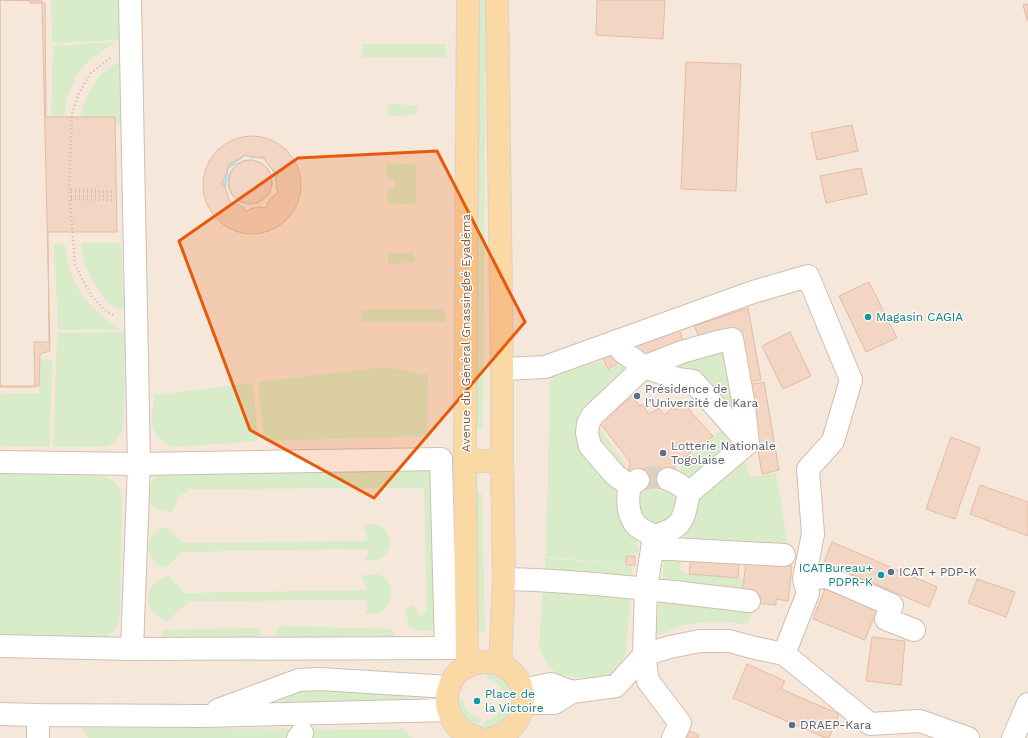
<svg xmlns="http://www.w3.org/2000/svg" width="1028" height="738" font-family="'Work Sans',sans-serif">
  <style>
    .residential { fill: #f5e8da }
    .green { fill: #d8ecc9 }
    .water { fill: #bfe3e8; stroke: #a5d3da; fill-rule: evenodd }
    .building { fill: #f3d5c3; stroke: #e6bba3; fill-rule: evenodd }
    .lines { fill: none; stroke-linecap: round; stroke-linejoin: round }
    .minor-tunnel { stroke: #dcd0c4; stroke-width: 22; stroke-dasharray: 22 11; stroke-linecap: butt }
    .minor-casing { stroke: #d1beb0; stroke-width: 24 }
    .major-casing { stroke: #dad1cd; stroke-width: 24 }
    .path { stroke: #d9b8a5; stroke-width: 2.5; stroke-dasharray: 1 3; stroke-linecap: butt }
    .minor { stroke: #fff; stroke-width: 22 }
    .major { stroke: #fbd9a5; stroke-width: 22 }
    .marked { fill: #e8590c; fill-opacity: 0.2; stroke: #e8590c; stroke-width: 3; stroke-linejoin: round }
    .culture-dot { fill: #0f9aa8; stroke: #fffaf3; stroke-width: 1.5 }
    .service-dot { fill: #5c6f8a; stroke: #fffaf3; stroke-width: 1.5 }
    .labels { text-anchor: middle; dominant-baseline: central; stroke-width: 3; stroke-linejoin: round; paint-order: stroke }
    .culture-label { font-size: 12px; fill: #0d838f; stroke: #fffaf3; text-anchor: start }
    .street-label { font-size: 12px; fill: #7a5c4d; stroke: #fffaf3 }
    .service-label { font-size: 12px; fill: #4e5e75; stroke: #fffaf3; text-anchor: start }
  </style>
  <rect width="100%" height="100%" fill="#fdf6ec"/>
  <path class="residential" d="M0 0H1028V738H0Z"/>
  <path class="green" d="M51 0H120L121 40 52 43Z
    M476 0H486L483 423 481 430 474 429Z
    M115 42C105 50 94 56 85 65 71 80 65 103 63 123L56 124V116H51L53 46Z
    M362 44H446V57H362Z
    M119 61 121 125 80 124C81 105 90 86 104 72 108 68 115 65 119 61Z
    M387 103 417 106V114L388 117Z
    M387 163 416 165V203L388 205 387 189H395V179H387Z
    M54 243 65 244C68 285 88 308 121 330H58Z
    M81 243H121L124 310C121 309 117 309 115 307 99 298 81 261 81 243Z
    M388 253H414L415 262 388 265Z
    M361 309H445V322H361Z
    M125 332 124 423C122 436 116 443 104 447H53L57 333Z
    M718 350 726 355 738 425 672 367Z
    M616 357 630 367 587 414 637 538 638 554 625 555V564L546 557 550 377 601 361 607 370 619 365Z
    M40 359H52L50 447 0 446V394L39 393Z
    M385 367 428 375 427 436 264 441 258 382Z
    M253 383 258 441 173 447C145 435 152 420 154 395Z
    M598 426 626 465 624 468 596 434Z
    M723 429 728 436 729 445 692 476 686 475 680 472V464Z
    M741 461 746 464 748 471 753 477 776 473 789 551 686 541 683 532 697 501Z
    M429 468 433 469 442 623C430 633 423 633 409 627L405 609 412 605 417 610 419 615 424 613 427 607 424 488 190 489 179 497 171 513C167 511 160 511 156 508 143 501 150 484 156 475Z
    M0 474 100 476C113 478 120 484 122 497L120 615 116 629 105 638H0Z
    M636 486 640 489 670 490 679 495V507L665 527 641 522Z
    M479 490 481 493 482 498 485 627V630L480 634 477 632 476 491Z
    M369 524C400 525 395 566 364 560L370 549 183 552 166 568C143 561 142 534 166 527L183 543 368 541 363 526Z
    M665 555 681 557 680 571 689 574 744 579 743 594 755 603 747 625C729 621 707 621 690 624 680 626 669 631 660 635L656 632Z
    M544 558 632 565 633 582 547 575Z
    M370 574C374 574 378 574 382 576 394 583 395 602 383 610 378 614 371 614 365 614L368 600 190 601 167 621C141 612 141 584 168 576L185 593 367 590 362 576Z
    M543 587 631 593 626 651 619 669 606 678H585L557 675 544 659 539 647Z
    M279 626 391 629 395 635 393 640 279 637 275 633Z
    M259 628 262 633 259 638 165 641 162 635 164 630Z
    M487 671H492L508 682 514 696H505C501 686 497 682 487 678Z
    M332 688 407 694 408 700 282 703 281 697 286 691Z
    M463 700C465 711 471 716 481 719L479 727C463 721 460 716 455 701Z
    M504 703H511C510 715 499 729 485 728L483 722C495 719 500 713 504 703Z
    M82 728 403 729 413 738H88Z"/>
  <path class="water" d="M255 142C260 144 265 144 270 146 294 157 300 189 284 208 278 216 269 222 259 223 222 228 198 188 220 158 225 152 232 146 240 144 244 143 250 143 255 142ZM245 155 251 157 264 158C266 163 271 166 273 171 277 178 276 186 278 193 272 196 268 201 266 208L259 207 246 212 243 207 230 202 225 187 228 169Z
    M228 182a22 22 0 1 1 44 0a22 22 0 1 1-44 0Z"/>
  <path class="building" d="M0 0 42 1 50 351 40 354 39 386H0Z
    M0 0H30V3H45L46 117H115L117 232H48L49 342H34L35 387H0Z
    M597 0H665L663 39 596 35Z
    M1028 4V20H1027L1023 5Z
    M686 62 741 64 736 191 681 189Z
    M852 125 858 151 817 160 811 133Z
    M203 185a49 49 0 1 1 98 0a49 49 0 1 1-98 0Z
    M245 155 251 157 264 158 266 162 273 170 278 173 276 179 278 193 273 196 267 204 266 208 259 207 250 209 246 212 243 207 230 202 225 187 222 183 228 169V165ZM252 160 261 163 267 168 271 175 272 184 270 192 264 199 257 203 248 204 240 201 233 196 229 188V180L231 171 236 165 244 161Z
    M861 168 867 194 826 203 820 176Z
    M869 282 897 338 866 352 839 296Z
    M748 308 761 380 748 382 740 330 702 342 694 326Z
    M679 329 685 346 640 361 634 344Z
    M790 332 811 376 783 389 762 346Z
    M613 354 617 364 608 369 603 359Z
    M764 382 779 470 762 474 747 385Z
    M633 396 639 406 642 404 649 414 659 408 664 415 673 407 675 410 686 402 691 412 713 436 675 465 674 474 666 489 639 486 640 472 628 471 630 462 599 422Z
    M951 437 980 448 955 519 926 509Z
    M980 485 1028 502V536L970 514Z
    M832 542 937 587 929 607 824 562Z
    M626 556H635V565H626Z
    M691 557 739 561 738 578 689 574Z
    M746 562 792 566 788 601 776 599V605L755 603 742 594Z
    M977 579 1015 592 1006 617 968 603Z
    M825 589 877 610 865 640 813 619Z
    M872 637 905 641 901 685 866 681Z
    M747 664 785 681 781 689 839 714 829 738H826L733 698Z
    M688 730 699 735 698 738H685Z"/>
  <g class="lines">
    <path class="minor-tunnel" d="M638 480 654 477 668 479"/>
    <defs>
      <path id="minor" d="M130 0 139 464 132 649
        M619 340 622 351 644 367 678 379 693 381 748 443
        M502 369 545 367 753 292 808 276 851 380 833 441 808 469 813 534 804 579 808 593 784 654
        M0 462 139 464 441 459 446 648
        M638 480 630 486C627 498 627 516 637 526 642 530 649 533 654 536 683 528 683 521 689 493 682 486 677 482 668 479
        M630 486 615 475 590 446 587 433 588 424 592 416 644 367 682 352 717 342 732 339 744 406 748 443 689 493
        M654 536 646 589 644 655 648 681 680 723 673 738
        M652 548 784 555
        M504 579C586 581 668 591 749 601
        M804 579 827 577 892 605 886 619 914 630
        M0 646 132 649 461 648
        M522 690 551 684 572 692
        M524 703H554L572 692 616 686 644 655 670 647 700 641H729L755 648 784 654 870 724 920 721 968 738
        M218 710 299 680 320 679 449 687
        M0 714 38 715
        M38 738V715L201 716 448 710
        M298 738 302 733
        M1013 738 1028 704"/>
      <path id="major" d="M497 0 502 369V462L504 579 500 665
        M465 460 502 462
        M467 667 465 460 468 0
        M478 738C431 726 440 660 488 662 530 664 538 725 493 738"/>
    </defs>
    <use href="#minor" class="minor-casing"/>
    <use href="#major" class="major-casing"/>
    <path class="path" d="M110 58 90 74 79 93 72 114 69 188 75 264 83 281 92 297 108 313 115 316
      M71 190H98
      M71 192H114
      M71 196H114
      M71 199 114 200"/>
    <use href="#minor" class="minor"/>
    <use href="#major" class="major"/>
  </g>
  <path class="marked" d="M437 151 525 322 374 498 250 430 179 241 298 158Z"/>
  <g class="culture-dot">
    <circle cx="868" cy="317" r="4"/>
    <circle cx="881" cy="575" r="4"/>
    <circle cx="477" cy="701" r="4"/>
  </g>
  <g class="service-dot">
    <circle cx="637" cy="396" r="4"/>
    <circle cx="663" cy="453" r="4"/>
    <circle cx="891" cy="572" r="4"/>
    <circle cx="792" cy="725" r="4"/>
  </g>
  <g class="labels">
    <g class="culture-label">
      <text x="876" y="317">Magasin CAGIA</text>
      <text x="873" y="568" text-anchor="end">ICATBureau+<tspan x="873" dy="14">PDPR-K</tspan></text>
      <text x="485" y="694">Place de<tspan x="485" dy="14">la Victoire</tspan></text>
    </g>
    <g class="street-label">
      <text transform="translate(466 333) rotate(-90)">Avenue du Général Gnassingbé Eyadéma</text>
    </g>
    <g class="service-label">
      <text x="645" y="389">Présidence de<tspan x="645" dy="14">l'Université de Kara</tspan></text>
      <text x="671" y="446">Lotterie Nationale<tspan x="671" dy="14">Togolaise</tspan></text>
      <text x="899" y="572">ICAT + PDP-K</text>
      <text x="800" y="725">DRAEP-Kara</text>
    </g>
  </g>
</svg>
